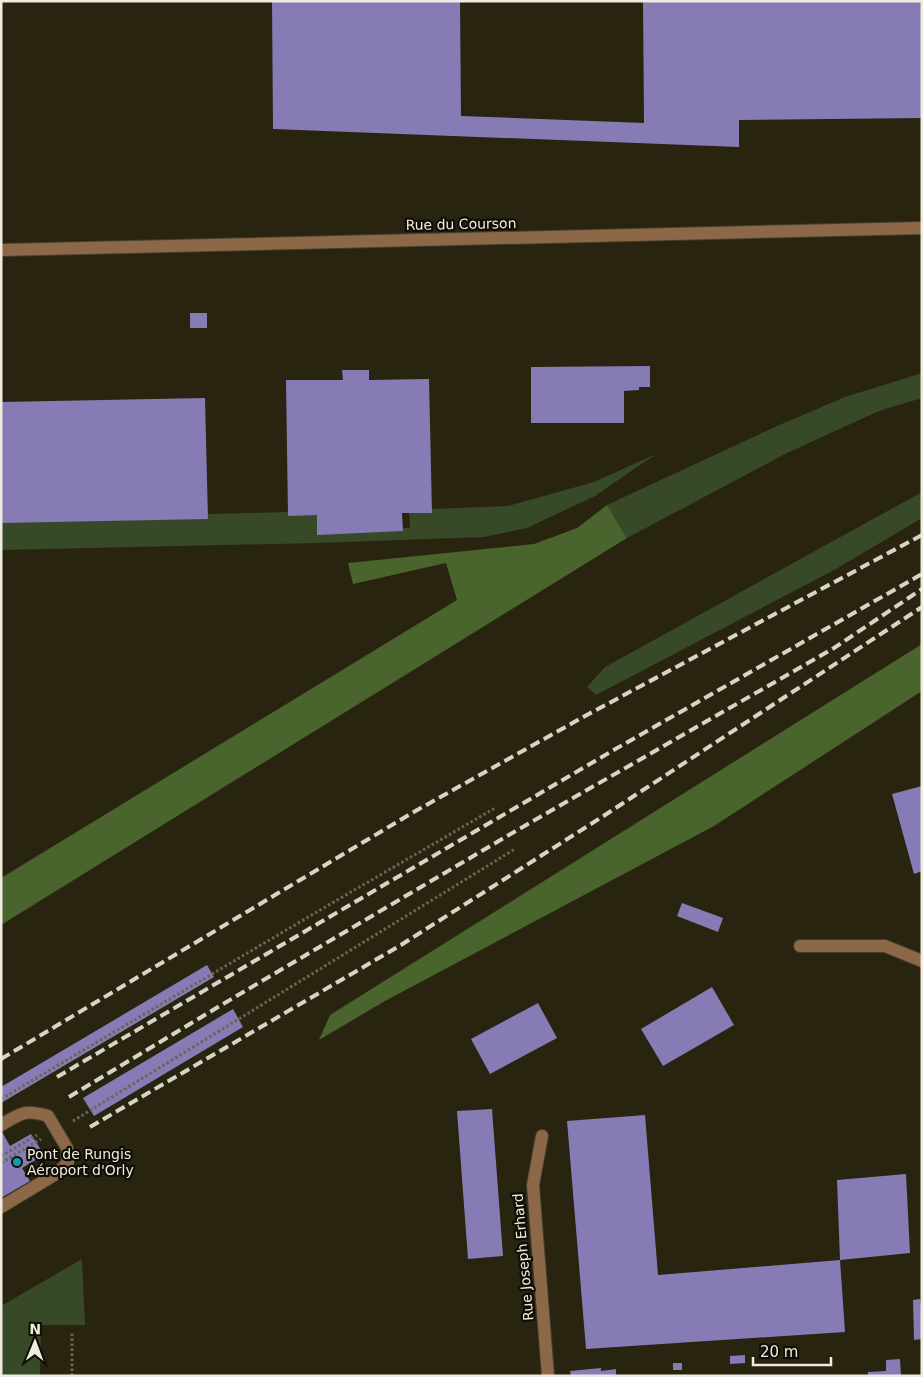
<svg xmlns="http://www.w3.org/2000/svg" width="923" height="1377" font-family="'DejaVu Sans',sans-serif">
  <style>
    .green { fill: #384928 }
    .forest { fill: #49642c }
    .building { fill: #867bb5 }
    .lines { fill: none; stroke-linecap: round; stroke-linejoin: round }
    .minor-casing { stroke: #44402c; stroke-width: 14 }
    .path { stroke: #6a6654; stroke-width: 3; stroke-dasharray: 2.5 2.5; stroke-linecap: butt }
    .minor { stroke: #8d6848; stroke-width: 12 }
    .rail { stroke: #d7d3c5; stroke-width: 4; stroke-dasharray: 10 5; stroke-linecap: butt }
    .culture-dot { fill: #0f9aa8; stroke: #0f0d05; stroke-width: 2 }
    .labels { text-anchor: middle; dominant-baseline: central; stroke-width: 4.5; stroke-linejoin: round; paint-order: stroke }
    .street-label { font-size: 14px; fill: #efecdf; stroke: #0f0d05 }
    .poi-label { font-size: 14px; fill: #efecdf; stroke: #0f0d05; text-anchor: start }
  </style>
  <rect width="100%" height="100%" fill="#28240f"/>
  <path class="green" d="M922 373V398L879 411 787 453 627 538 607 505 777 426 845 397Z
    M656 454 595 496 527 528 484 537 318 543 1 550V520L321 511V530L410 528 409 510 508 506 594 482Z
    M922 492V518L836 569 596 695 587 687 605 667Z
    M82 1259 85 1325H41L40 1376H1V1306Z"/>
  <path class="forest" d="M607 505 627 538 1 925V878L457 600 446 563 353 584 348 563 534 544 577 528Z
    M922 644V691L714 826 385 1001 319 1040 330 1015Z"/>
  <path class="building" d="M272 1H460L461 116 644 123 643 1H922V118L739 120V147L273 129Z
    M190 313H207V328H190Z
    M650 366V387H639V390L624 391V423H531V367Z
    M342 370H369V380L429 379 432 513H402L403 531 317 535V515L288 516 286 380H343Z
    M205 398 208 519 1 523V402Z
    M922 786V871L914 874 892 794Z
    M682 903 723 918 718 932 677 916Z
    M207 965 214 977 1 1103V1087Z
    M712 987 734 1025 663 1066 641 1029Z
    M538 1003 557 1038 490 1074 471 1039Z
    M233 1009 243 1027 94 1116 83 1098Z
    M492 1109 503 1256 468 1259 457 1111Z
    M645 1115 658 1275 840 1260 845 1332 586 1349 567 1121Z
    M2 1132 10 1146 31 1134 44 1155 22 1168 30 1181 1 1198V1133Z
    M906 1174 910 1253 840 1260 837 1180Z
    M920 1299 921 1307H922V1339L914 1340 913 1300Z
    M745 1355V1363L730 1364V1356Z
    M900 1359 901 1376H868V1372L886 1371V1360Z
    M673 1363H682V1370H673Z
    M601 1368V1371L616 1369V1375L571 1376 570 1371Z"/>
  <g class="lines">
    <defs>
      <path id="minor" d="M1 250 922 228
        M800 946H885L922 961
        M1 1125C21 1113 25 1109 48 1116L67 1148 68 1162 59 1172 1 1207
        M542 1136 533 1185 548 1376"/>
    </defs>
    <use href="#minor" class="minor-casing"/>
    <path class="path" d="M1 1099 315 913 495 808
      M73 1121 515 849
      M1 1156 37 1135
      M1 1163 41 1139
      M1 1168H2
      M72 1376V1333"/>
    <use href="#minor" class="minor"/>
    <path class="rail" d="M1 1059 412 813 585 716 922 535
      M57 1077 612 751 922 574
      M69 1097 223 1004 514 832 834 648 922 589
      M90 1127 401 945 605 815 922 607"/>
  </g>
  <circle class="culture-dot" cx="17" cy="1162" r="5"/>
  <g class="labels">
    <g class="street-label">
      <text transform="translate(461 224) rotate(-1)">Rue du Courson</text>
      <text transform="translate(523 1257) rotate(-95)">Rue Joseph Erhard</text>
    </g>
    <g class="poi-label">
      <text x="27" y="1154">Pont de Rungis<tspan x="27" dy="16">Aéroport d'Orly</tspan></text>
    </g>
  </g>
  <rect width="923" height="1377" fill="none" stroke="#efecdf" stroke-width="5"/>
  <g transform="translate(35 1342) rotate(1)" stroke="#0f0d05" stroke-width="4" paint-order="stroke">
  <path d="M0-4L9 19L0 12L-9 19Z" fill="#efecdf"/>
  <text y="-8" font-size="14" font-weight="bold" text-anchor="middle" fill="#efecdf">N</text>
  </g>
  <path d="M753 1357v8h78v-8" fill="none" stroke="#efecdf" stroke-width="2.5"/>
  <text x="760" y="1357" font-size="15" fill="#efecdf" stroke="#0f0d05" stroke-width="4" paint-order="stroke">20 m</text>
</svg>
